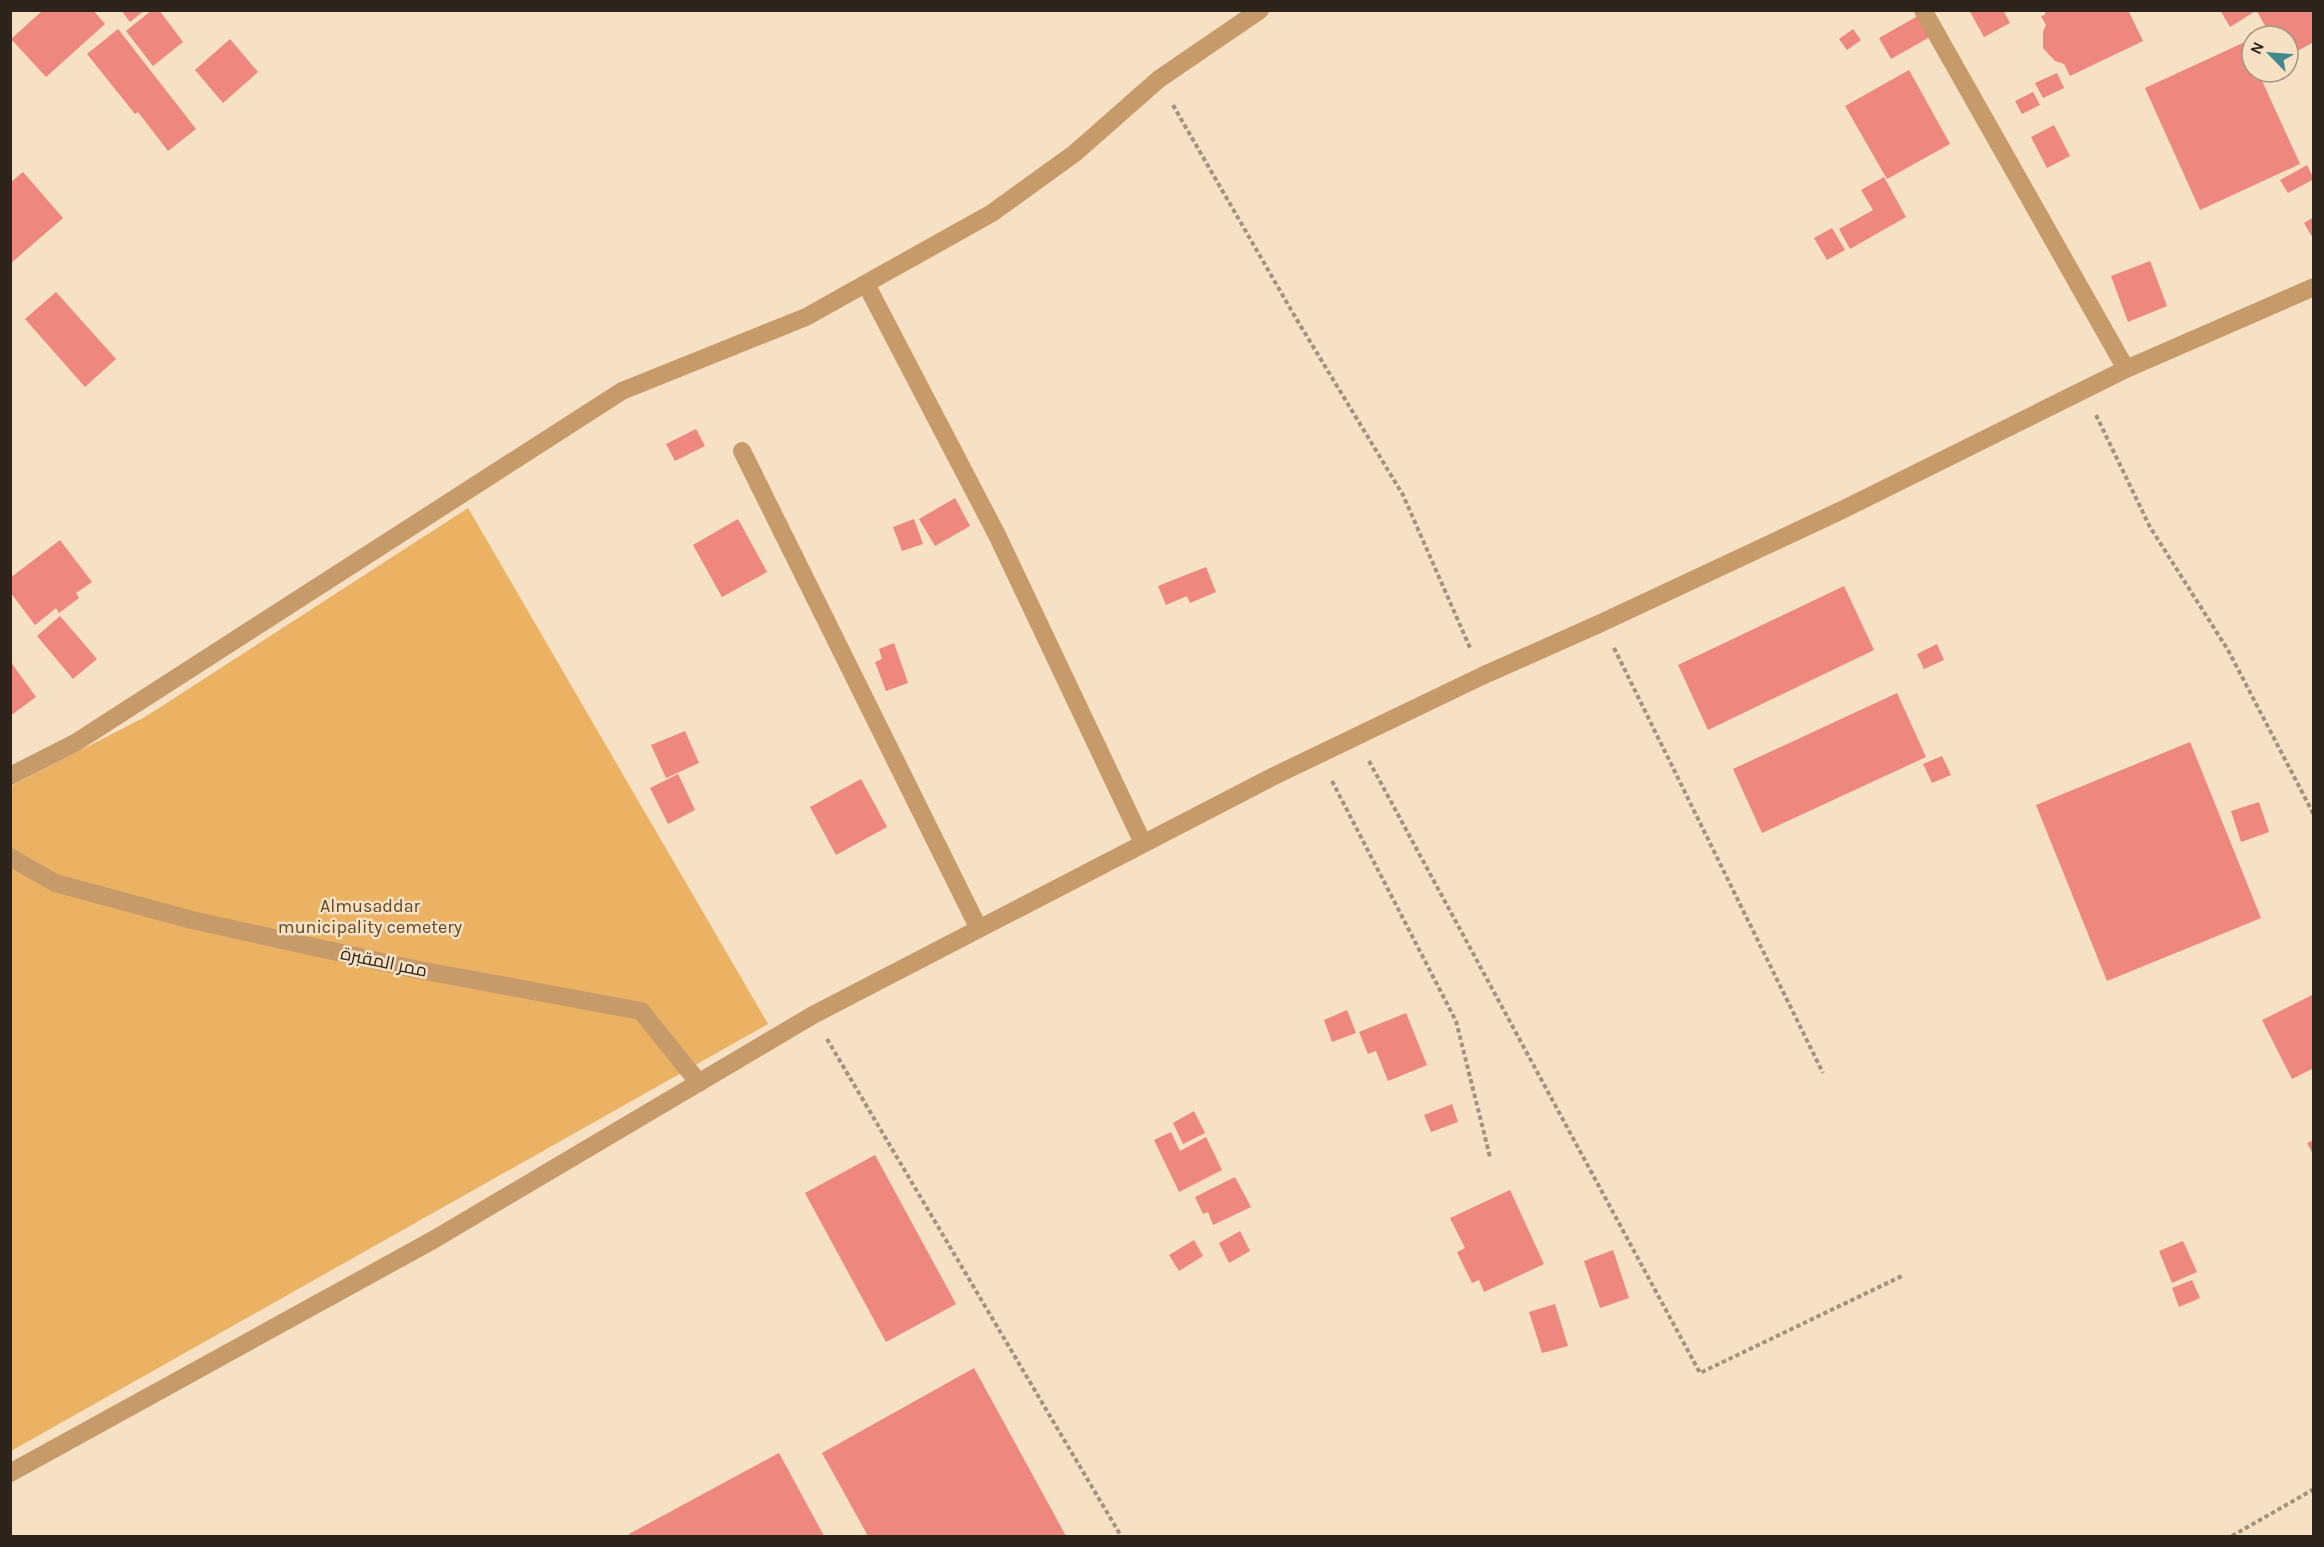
<svg xmlns="http://www.w3.org/2000/svg" width="2324" height="1547" font-family="Karla,Cairo,sans-serif">
  <style>
    .green { fill: #ebb263 }
    .building { fill: #ee877d }
    .lines { fill: none; stroke-linecap: round; stroke-linejoin: round }
    .path { stroke: #a3937e; stroke-width: 4; stroke-dasharray: 4.5 3; stroke-linecap: butt }
    .minor { stroke: #c79a69; stroke-width: 18 }
    .labels { text-anchor: middle; dominant-baseline: central; stroke-width: 5; stroke-linejoin: round; paint-order: stroke }
    .park-label { font-size: 18px; fill: #614723; stroke: #f6e1c5 }
    .street-label { font-size: 18px; fill: #2c241a; stroke: #f6e1c5 }
  </style>
  <rect width="100%" height="100%" fill="#f6e1c5"/>
  <path class="green" d="M468 508 768 1024 11 1451V786L145 717Z"/>
  <path class="building" d="M43 10H93L105 24 46 77 11 39Z
    M121 10H145L130 22Z
    M152 10H159L183 42 153 66 126 31Z
    M1969 10H2003L2010 23 1984 37Z
    M2045 10H2128L2143 41 2070 76 2064 64 2055 61 2043 48V32L2046 25 2041 16 2045 15Z
    M2220 10H2253L2254 12 2230 27Z
    M2256 10H2314V42L2288 56V36H2271Z
    M1923 13 1935 34 1891 59 1879 38Z
    M118 29 196 129 168 151 138 112 135 114 87 54Z
    M1853 29 1861 40 1847 50 1839 39Z
    M230 39 258 72 223 103 195 70Z
    M2245 42 2252 58V72H2258L2300 164 2200 210 2145 88Z
    M1909 70 1950 144 1887 179 1845 106Z
    M2057 73 2064 88 2043 98 2035 83Z
    M2033 92 2040 105 2022 114 2015 101Z
    M2054 125 2070 156 2047 168 2031 137Z
    M2307 165 2314 179 2288 193 2280 180Z
    M23 172 63 218 10 264V183Z
    M1884 177 1906 217 1850 249 1839 229 1873 210 1861 190Z
    M2314 217V240L2304 223Z
    M1832 228 1845 250 1827 260 1814 238Z
    M2150 261 2167 306 2128 322 2111 276Z
    M56 292 116 359 85 387 25 319Z
    M696 429 705 446 675 461 666 444Z
    M955 498 970 526 935 546 919 519Z
    M738 519 767 572 722 597 693 545Z
    M914 519 923 544 902 551 893 527Z
    M60 540 92 582 76 593 79 598 59 613 56 608 35 625 10 592V578Z
    M1206 567 1216 592 1190 603 1187 596 1166 605 1158 586Z
    M1844 586 1874 650 1708 730 1678 665Z
    M60 616 97 659 73 679 37 636Z
    M894 643 908 683 886 691 875 662 882 659 879 649Z
    M1937 644 1944 660 1924 669 1917 654Z
    M10 661 36 697 10 716Z
    M1897 693 1926 757 1762 833 1733 769Z
    M685 731 699 763 666 778 651 745Z
    M2190 742 2261 918 2107 981 2036 805Z
    M1942 756 1951 775 1932 783 1923 764Z
    M678 774 695 810 668 824 650 788Z
    M861 779 887 827 836 855 810 807Z
    M2259 802 2269 832 2241 842 2231 811Z
    M2314 994V1068L2292 1079 2262 1020Z
    M1347 1010 1356 1033 1332 1042 1324 1020Z
    M1406 1013 1427 1065 1388 1081 1376 1051 1368 1054 1359 1032Z
    M1452 1104 1458 1122 1431 1132 1424 1115Z
    M1194 1111 1205 1133 1183 1144 1173 1123Z
    M1171 1132 1180 1151 1206 1137 1222 1170 1179 1192 1154 1140Z
    M2314 1140V1156L2307 1143Z
    M875 1155 956 1304 886 1342 805 1193Z
    M1235 1177 1251 1207 1213 1225 1208 1212 1203 1214 1195 1197Z
    M1510 1190 1544 1264 1484 1292 1479 1280 1472 1283 1457 1252 1465 1248 1450 1218Z
    M1240 1231 1250 1251 1229 1263 1219 1243Z
    M1194 1240 1203 1256 1179 1271 1169 1255Z
    M2183 1241 2197 1272 2172 1283 2159 1251Z
    M1613 1250 1629 1298 1600 1308 1584 1261Z
    M2192 1280 2200 1298 2179 1307 2172 1288Z
    M1555 1304 1568 1346 1542 1353 1529 1312Z
    M974 1368 1066 1536H868L822 1453Z
    M779 1453 824 1536H630L629 1534Z"/>
  <g class="lines">
    <path class="path" d="M1173 105 1294 315 1403 495 1471 650
      M2096 415 2150 527 2228 650 2314 815
      M1614 648 1823 1073
      M1369 761 1700 1373 1902 1276
      M1332 781 1456 1021 1490 1157
      M827 1039 1121 1536
      M2232 1536 2314 1489"/>
    <path class="minor" d="M1923 10 2126 369
      M866 284 997 535 1143 843
      M742 451 979 929
      M10 776 75 743 622 391 806 317 992 213 1075 153 1159 79 1260 10
      M10 857 55 883 192 920 414 969 641 1011 699 1083
      M10 1473 433 1240 813 1015 1272 777 1482 676 1601 623 1842 510 2126 369 2314 287"/>
  </g>
  <g class="labels">
    <g class="park-label">
      <text x="370" y="906">Almusaddar<tspan x="370" dy="21">municipality cemetery</tspan></text>
    </g>
    <g class="street-label">
      <text transform="translate(384 962) rotate(12)">ممر المقبرة</text>
    </g>
  </g>
  <rect width="2324" height="1547" fill="none" stroke="#2c241a" stroke-width="24"/>
  <g transform="translate(2270 54) rotate(295)"><circle r="28" fill="#f6e1c5" stroke="#a59581" stroke-width="1.5"/>
  <path d="M0-4.5L10 22L0 15L-10 22Z" fill="#40888c"/>
  <text y="-9" font-size="16" font-weight="bold" text-anchor="middle" fill="#2c241a">N</text>
  </g>
</svg>
